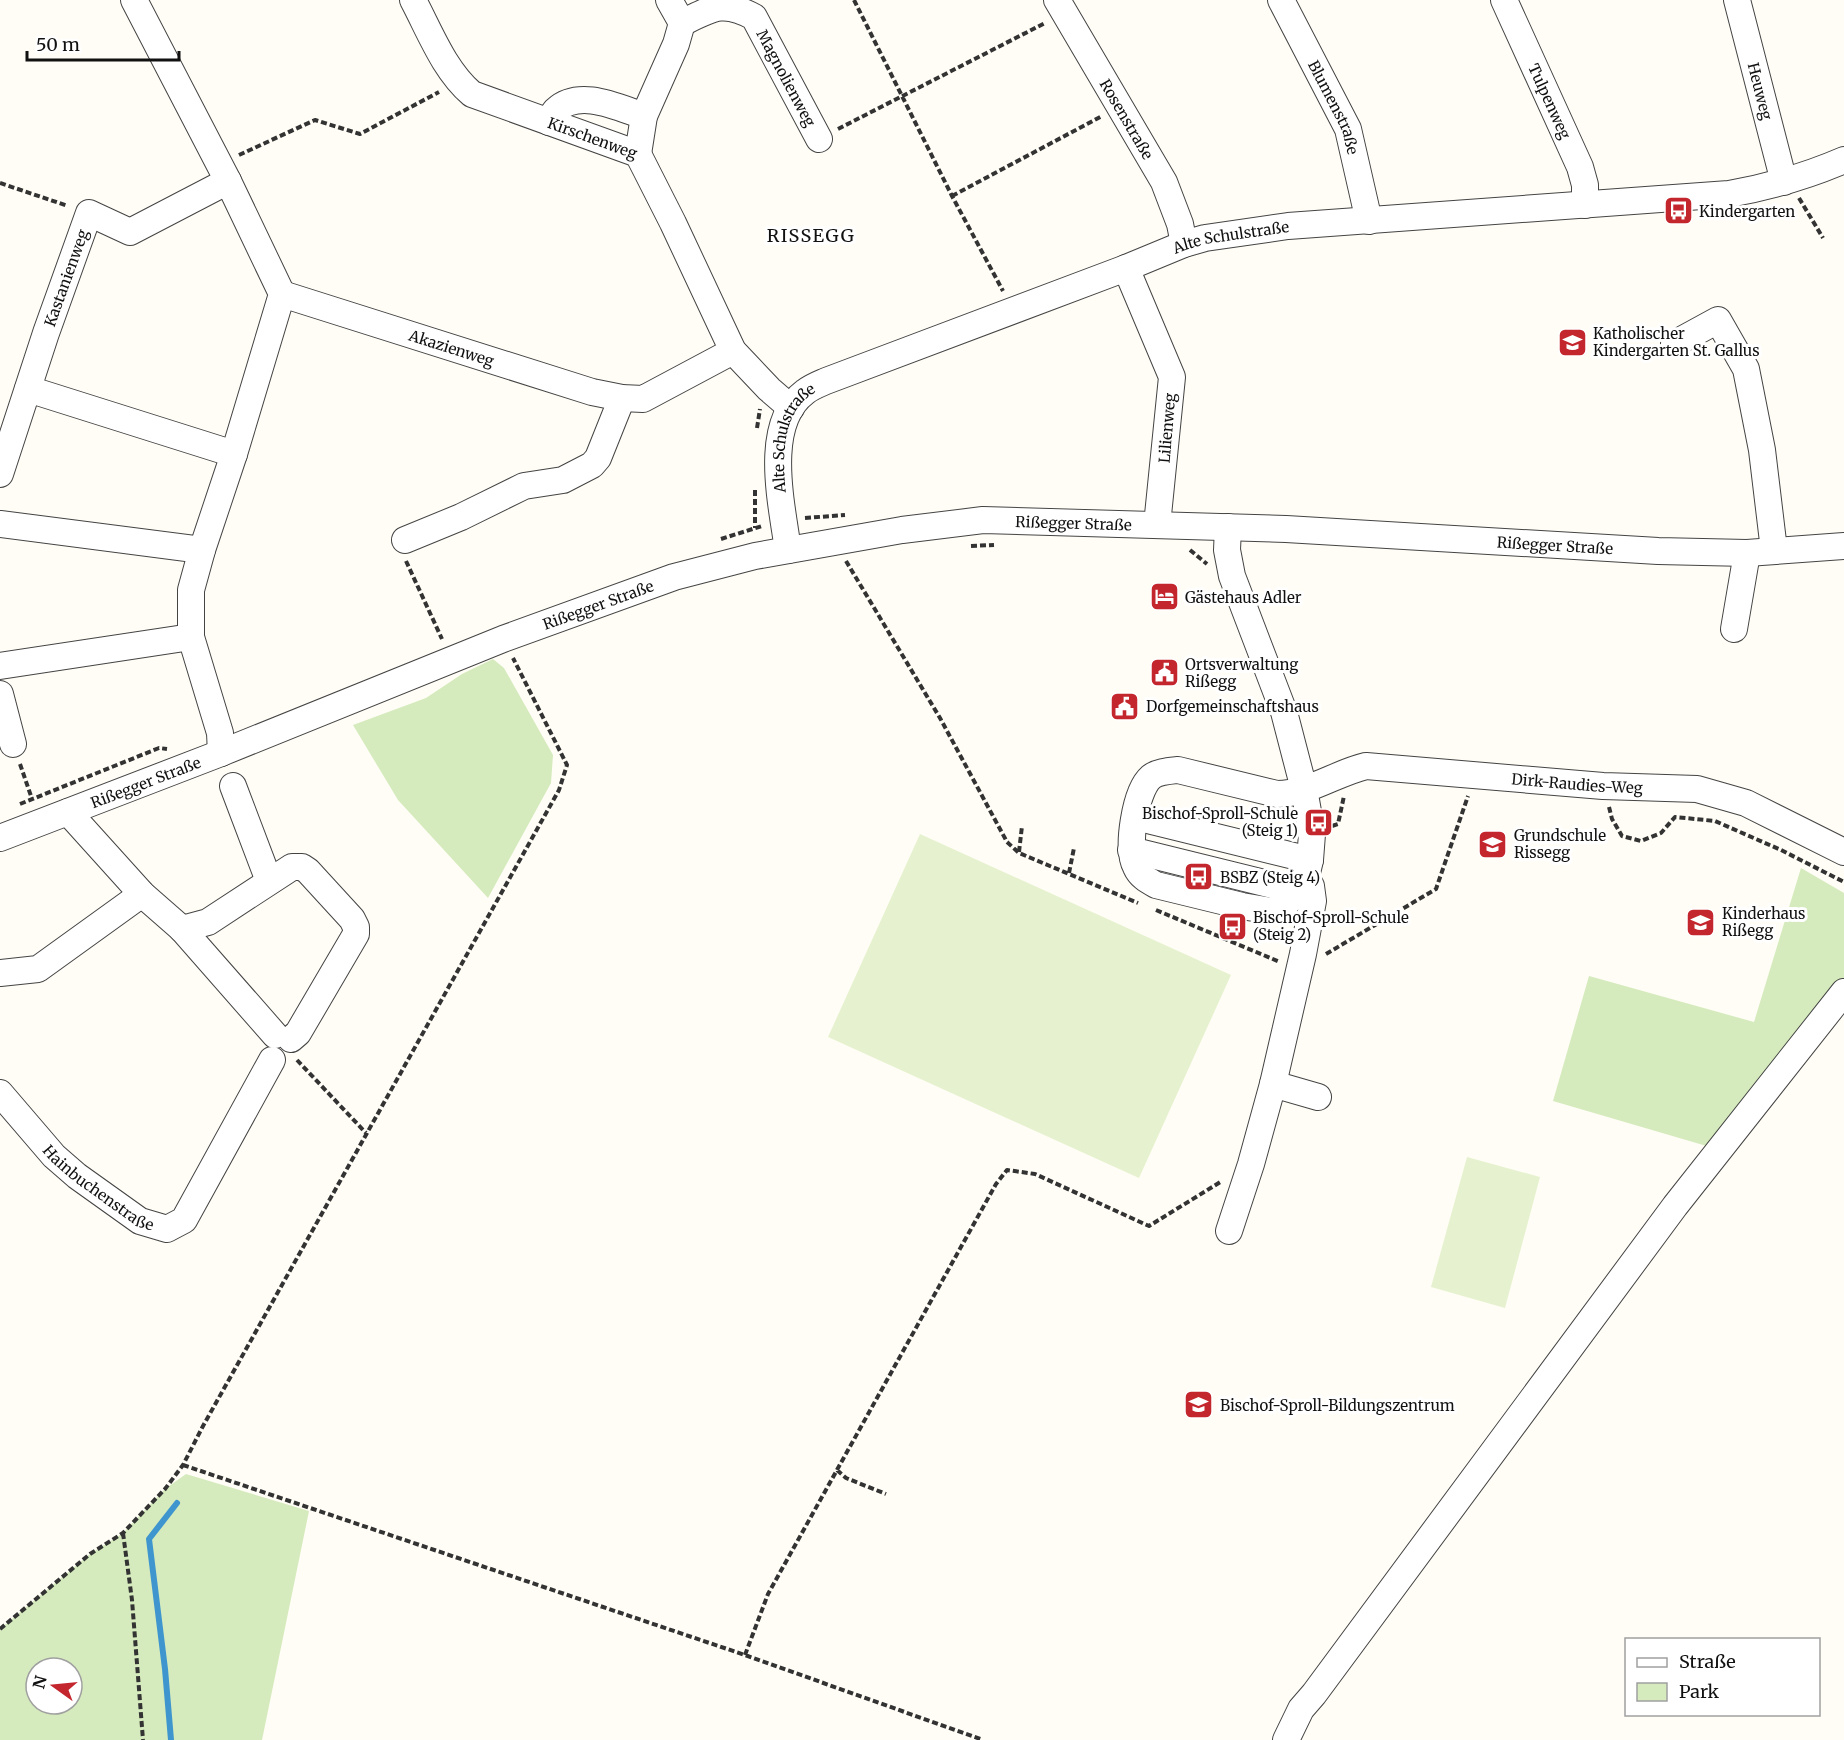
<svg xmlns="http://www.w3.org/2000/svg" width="1844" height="1740" font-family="Merriweather,serif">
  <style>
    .green { fill: #d5ebbd; fill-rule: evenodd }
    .pitch { fill: #e6f2cf }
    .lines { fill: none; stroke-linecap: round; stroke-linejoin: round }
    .stream { stroke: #3f96cf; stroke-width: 6 }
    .minor-casing { stroke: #444; stroke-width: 28 }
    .path { stroke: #333; stroke-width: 4; stroke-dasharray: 6 3; stroke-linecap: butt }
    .minor { stroke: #fff; stroke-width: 26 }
    .labels { text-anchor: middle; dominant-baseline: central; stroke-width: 6; stroke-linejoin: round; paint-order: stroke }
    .street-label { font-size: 15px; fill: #111; stroke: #fff }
    .poi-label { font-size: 15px; fill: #111; stroke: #fff; text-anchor: start }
    .quarter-label { font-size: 18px; letter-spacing: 1.5px; fill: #111; stroke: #fff }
  </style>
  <rect width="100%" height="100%" fill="#fffdf5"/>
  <path class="green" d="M493 659 504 668 553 755 551 783 488 898 398 800 353 725 426 698 462 674Z
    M1801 868 1844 893V978L1710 1147 1553 1101 1589 976 1754 1022Z
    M186 1474 309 1511 262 1740H0V1629L90 1554 123 1533 165 1489ZM36 1668H72V1704H36Z"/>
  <path class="pitch" d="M920 834 1231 975 1139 1178 828 1037Z
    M1467 1157 1540 1177 1505 1308 1431 1287Z"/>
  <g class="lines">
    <path class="stream" d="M171 1740 165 1669 149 1539 177 1503"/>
    <defs>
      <g id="minor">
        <path d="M134 0 228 181 282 294 234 454 202 550 191 590V637L220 733 221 753"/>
        <path id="s1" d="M413 0C430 32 444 70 472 94L638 154 673 223 733 351 769 389 791 408"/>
        <path id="s2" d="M1057 0 1164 182 1180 224 1184 244"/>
        <path id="s3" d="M1281 0 1348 129 1369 221"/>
        <path id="s4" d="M1504 0 1580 167 1585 185V205"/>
        <path id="s5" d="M1737 0 1784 182"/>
        <path id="s6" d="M682 23C712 8 723 0 754 17L819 139"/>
        <path d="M549 122C551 118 553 113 556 110 580 88 619 108 644 116"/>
        <path d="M638 154 644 116 676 44 682 23 669 0"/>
        <path d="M1126 268 1172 377 1157 525"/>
        <path id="s7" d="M282 294 592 392 622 398 643 399 733 351"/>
        <path d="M1674 344 1718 320 1746 369 1762 450 1774 550"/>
        <path d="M28 389 234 454"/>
        <path id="s8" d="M0 474 46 333 89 213 130 232 228 181"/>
        <path d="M0 524 202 550"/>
        <path id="s9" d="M1228 527 1227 550 1232 576 1284 712 1304 789 1312 834 1310 860 1306 877 1297 891 1285 905 1271 911 1242 906 1156 885C1147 880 1140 876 1136 867 1126 849 1135 791 1151 777 1157 772 1169 771 1178 770L1277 794C1308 794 1336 773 1366 766L1603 786 1697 789 1746 803 1844 852"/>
        <path d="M405 540 461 517 524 486 563 480 592 465 598 458 622 398"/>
        <path id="s10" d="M788 550C782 505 762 424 805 392 811 387 819 384 826 381L1126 268 1184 244 1205 238 1288 226 1729 194C1768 187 1807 176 1844 160"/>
        <path d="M1734 629 1747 553"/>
        <path d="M0 666 191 637"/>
        <path d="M0 694 13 744"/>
        <path d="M233 786 269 881"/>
        <path d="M68 812 142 894 182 929 275 1035"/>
        <path d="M1135 817 1310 860"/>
        <path id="s11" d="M0 838 221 753 503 639 674 577 755 556 902 530 983 520 1286 529 1658 551 1747 553 1844 546"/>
        <path d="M1131 850 1297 891"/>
        <path d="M182 929 208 922 292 867H302L308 871 352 919 356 927V934L298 1033 291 1039"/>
        <path d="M0 973 38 969 142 894"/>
        <path d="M1273 1084 1318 1097"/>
        <path id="s12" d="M0 1093 54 1156 77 1176 140 1221 167 1229 184 1220 272 1060"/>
        <path d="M1229 1231 1251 1164 1273 1084 1303 954 1313 901 1311 886 1306 877"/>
        <path d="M1286 1740 1301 1709 1314 1694 1675 1206 1844 992"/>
      </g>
    </defs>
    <use href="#minor" class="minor-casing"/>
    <path class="path" d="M854 0 952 196 1003 291
      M838 129 1045 23
      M239 155 315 120 360 134 439 92
      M0 183 68 206
      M952 196 1102 116
      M1799 198 1823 238
      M757 428 760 409
      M755 490V528
      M805 518 845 515
      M721 539 762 526
      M971 546 994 545
      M1190 550 1207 564
      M406 561 442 639
      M846 561 940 718 1007 842 1019 853 1138 903
      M20 764 32 799
      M20 804 159 748 167 749
      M1609 807 1612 819 1622 836 1641 841 1661 833 1675 817 1715 821 1781 850 1844 882
      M1332 826 1338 824 1344 796
      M1019 852 1022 826
      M1069 873 1074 848
      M1156 910 1280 962
      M1326 954 1436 889 1468 796
      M297 1060 366 1133
      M183 1465 745 1655 983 1740
      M837 1470 846 1478 886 1494
      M123 1533 132 1600 143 1740
      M0 1629 90 1554 123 1533 165 1489 183 1465 203 1426 559 790 567 765 513 658
      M745 1655 768 1594 996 1184 1007 1170 1035 1174 1149 1226 1222 1181"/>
    <use href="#minor" class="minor"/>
  </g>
  <defs>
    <symbol id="bus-square" viewBox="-11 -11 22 22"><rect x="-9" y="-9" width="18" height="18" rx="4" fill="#c4262e" stroke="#fff"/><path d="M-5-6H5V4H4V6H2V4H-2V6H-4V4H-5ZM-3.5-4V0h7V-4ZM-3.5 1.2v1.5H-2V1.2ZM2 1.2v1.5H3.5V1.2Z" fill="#fff"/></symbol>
    <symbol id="school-square" viewBox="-11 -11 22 22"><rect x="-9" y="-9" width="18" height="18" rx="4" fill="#c4262e" stroke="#fff"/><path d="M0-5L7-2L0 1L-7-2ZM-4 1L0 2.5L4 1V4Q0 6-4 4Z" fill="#fff"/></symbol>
    <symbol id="hotel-square" viewBox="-11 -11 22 22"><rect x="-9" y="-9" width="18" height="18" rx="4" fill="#c4262e" stroke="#fff"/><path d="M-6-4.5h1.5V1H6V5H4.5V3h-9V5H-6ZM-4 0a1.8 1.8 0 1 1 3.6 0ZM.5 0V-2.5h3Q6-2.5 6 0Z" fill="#fff"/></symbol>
    <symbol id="civic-square" viewBox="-11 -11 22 22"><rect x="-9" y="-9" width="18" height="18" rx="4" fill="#c4262e" stroke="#fff"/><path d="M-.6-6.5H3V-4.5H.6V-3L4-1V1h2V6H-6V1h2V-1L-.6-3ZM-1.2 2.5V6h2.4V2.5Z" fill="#fff"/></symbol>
  </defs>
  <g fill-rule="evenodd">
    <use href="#bus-square" x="1662" y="194" width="33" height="33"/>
    <use href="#school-square" x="1556" y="326" width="33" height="33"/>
    <use href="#hotel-square" x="1148" y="580" width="33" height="33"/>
    <use href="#civic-square" x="1148" y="656" width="33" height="33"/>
    <use href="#civic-square" x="1108" y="690" width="33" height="33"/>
    <use href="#bus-square" x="1302" y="806" width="33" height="33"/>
    <use href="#school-square" x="1476" y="828" width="33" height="33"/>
    <use href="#bus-square" x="1182" y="860" width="33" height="33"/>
    <use href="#school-square" x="1684" y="906" width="33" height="33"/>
    <use href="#bus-square" x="1216" y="910" width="33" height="33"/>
    <use href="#school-square" x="1182" y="1388" width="33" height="33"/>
  </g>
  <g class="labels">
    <g class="street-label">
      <text stroke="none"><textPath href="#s6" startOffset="146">Magnolienweg</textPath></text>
      <text stroke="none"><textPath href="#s5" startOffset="94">Heuweg</textPath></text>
      <text stroke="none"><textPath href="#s4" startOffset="111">Tulpenweg</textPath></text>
      <text stroke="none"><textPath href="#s3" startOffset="120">Blumenstraße</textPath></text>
      <text stroke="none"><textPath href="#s2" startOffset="138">Rosenstraße</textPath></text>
      <text stroke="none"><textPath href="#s1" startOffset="240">Kirschenweg</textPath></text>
      <text stroke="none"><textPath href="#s10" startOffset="621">Alte Schulstraße</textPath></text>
      <text stroke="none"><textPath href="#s8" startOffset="207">Kastanienweg</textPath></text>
      <text stroke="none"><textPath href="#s7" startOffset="178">Akazienweg</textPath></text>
      <text transform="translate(1167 428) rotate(-85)">Lilienweg</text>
      <text stroke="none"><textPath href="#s10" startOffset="117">Alte Schulstraße</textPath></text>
      <text stroke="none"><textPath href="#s11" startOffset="1128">Rißegger Straße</textPath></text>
      <text stroke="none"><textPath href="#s11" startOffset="1610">Rißegger Straße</textPath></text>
      <text stroke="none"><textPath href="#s11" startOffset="642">Rißegger Straße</textPath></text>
      <text stroke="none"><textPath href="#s11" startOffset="156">Rißegger Straße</textPath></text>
      <text stroke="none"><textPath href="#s9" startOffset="1090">Dirk-Raudies-Weg</textPath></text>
      <text stroke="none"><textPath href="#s12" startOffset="138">Hainbuchenstraße</textPath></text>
    </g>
    <g class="poi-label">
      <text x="1699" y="211">Kindergarten</text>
      <text x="1593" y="333">Katholischer<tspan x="1593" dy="17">Kindergarten St. Gallus</tspan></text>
      <text x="1185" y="597">Gästehaus Adler</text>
      <text x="1185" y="664">Ortsverwaltung<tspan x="1185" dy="17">Rißegg</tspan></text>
      <text x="1146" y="706">Dorfgemeinschaftshaus</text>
      <text x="1298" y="813" text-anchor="end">Bischof-Sproll-Schule<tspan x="1298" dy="17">(Steig 1)</tspan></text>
      <text x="1514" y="835">Grundschule<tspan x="1514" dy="17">Rissegg</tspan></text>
      <text x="1220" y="877">BSBZ (Steig 4)</text>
      <text x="1722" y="913">Kinderhaus<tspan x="1722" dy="17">Rißegg</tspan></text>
      <text x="1253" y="917">Bischof-Sproll-Schule<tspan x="1253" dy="17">(Steig 2)</tspan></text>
      <text x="1220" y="1405">Bischof-Sproll-Bildungszentrum</text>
    </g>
    <g class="quarter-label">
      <text x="811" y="235">RISSEGG</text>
    </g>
  </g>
  <rect x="1625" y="1638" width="195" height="78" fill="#ffffff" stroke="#a0a0a0" stroke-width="1.5"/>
  <rect x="1637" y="1658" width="30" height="9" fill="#ffffff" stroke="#a0a0a0" stroke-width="1.5"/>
  <text x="1679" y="1668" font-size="18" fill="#111111">Straße</text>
  <rect x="1637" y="1683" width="30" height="18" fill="#d5ebbd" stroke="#a0a0a0" stroke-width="1.5"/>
  <text x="1679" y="1698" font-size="18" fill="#111111">Park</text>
  <g transform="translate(54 1686) rotate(285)"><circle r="28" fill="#ffffff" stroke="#a0a0a0" stroke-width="1.5"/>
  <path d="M0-4.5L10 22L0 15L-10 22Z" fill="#c4262e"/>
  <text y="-9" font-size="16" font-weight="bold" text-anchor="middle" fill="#111111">N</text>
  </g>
  <path d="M27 51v9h152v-9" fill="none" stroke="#111111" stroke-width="3"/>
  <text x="36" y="51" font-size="18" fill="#111111" stroke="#ffffff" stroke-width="4.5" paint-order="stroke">50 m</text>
</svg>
